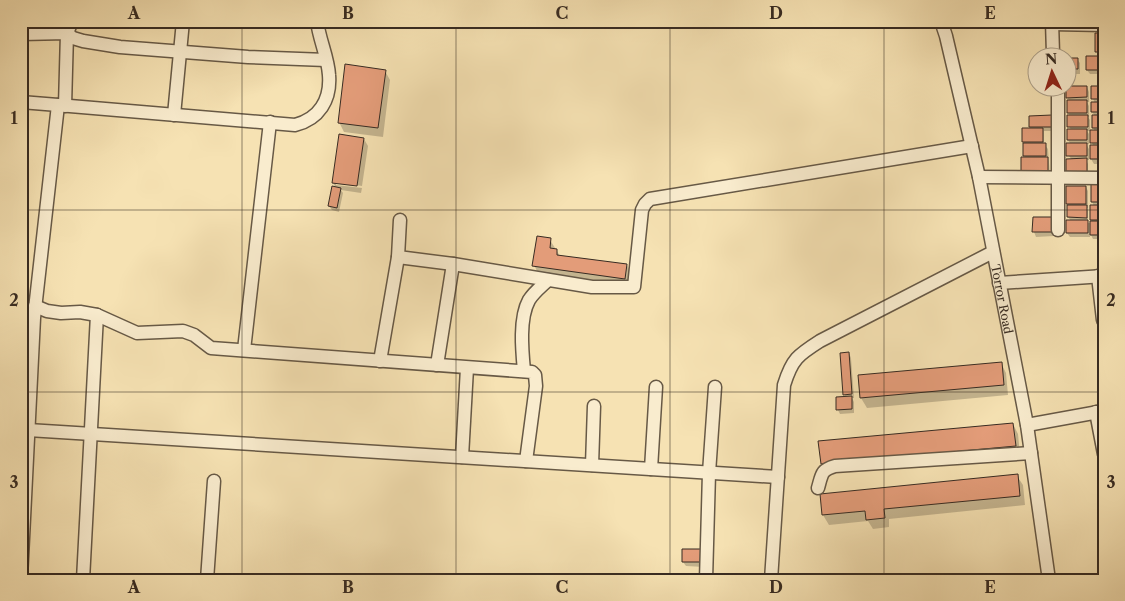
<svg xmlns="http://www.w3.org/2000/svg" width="1125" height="601" font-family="'Libre Caslon Text',serif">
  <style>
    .shadow { fill: #0003 }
    .building { fill: #e39c79; stroke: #372b22 }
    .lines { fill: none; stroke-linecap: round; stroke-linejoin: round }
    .minor-casing { stroke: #675946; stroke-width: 15 }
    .minor { stroke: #f9ecce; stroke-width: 12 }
    .grid { fill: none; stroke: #372b22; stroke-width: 1; stroke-opacity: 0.55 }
    .labels { text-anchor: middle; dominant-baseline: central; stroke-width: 4; stroke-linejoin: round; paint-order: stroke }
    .street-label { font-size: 12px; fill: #372b22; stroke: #f9ecce }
    .neatline { fill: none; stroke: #372b22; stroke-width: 2 }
    .grid-label { font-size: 16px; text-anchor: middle; font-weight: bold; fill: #372b22 }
  </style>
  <rect width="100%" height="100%" fill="#f6e2b3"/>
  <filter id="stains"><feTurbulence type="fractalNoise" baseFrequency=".004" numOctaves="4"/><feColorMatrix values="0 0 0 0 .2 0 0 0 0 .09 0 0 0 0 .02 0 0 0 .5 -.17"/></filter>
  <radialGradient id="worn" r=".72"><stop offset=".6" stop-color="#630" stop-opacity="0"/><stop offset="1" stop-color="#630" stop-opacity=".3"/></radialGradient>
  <path class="shadow" d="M1104 34V74H1090L1087 70 1100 58 1097 52Z
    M1068 59H1077L1080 63V74H1068Z
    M385 71 390 80 383 137 344 132 339 122Z
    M1087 87 1089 92V102H1087L1089 106V117H1088L1090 120V131H1087L1089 134V144H1086L1089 149V160H1086L1088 164V178L1068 155 1071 145 1068 140 1071 130 1069 126 1070 116 1068 113 1070 102 1067 97Z
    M1093 87H1104V164H1094L1091 159V147H1094L1092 143 1096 132 1093 128 1095 116 1092 112 1095 103 1093 99Z
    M1030 117H1051L1054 131H1044V144L1048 149 1050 176 1024 156 1023 141 1030 130Z
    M364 139 368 146 362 186 336 182V185L362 188 361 193 341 190 343 193 339 212 332 210 329 206 336 188 333 183Z
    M1092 185H1104V239H1093L1090 233V237H1070L1067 233 1071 221 1068 217 1067 203 1086 187 1088 191V208H1087L1088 211V223H1093L1091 220 1094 206 1092 202Z
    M1034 218 1054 222V236L1036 237 1034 232Z
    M550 240 560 256 627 265 632 275 630 288 539 275 534 265Z
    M849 353 851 358 854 398H852L854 402V413L840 414 838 410 846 398 844 394Z
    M1001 363 1006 373 1008 395 867 408 861 398 859 376Z
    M1013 424 1018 434 1020 455 827 473 822 463Z
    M1017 476 1023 485 1025 505 889 519V527L873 529 868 521 829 525 823 515 821 495Z
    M701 550 704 567 686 566 683 562Z"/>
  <path class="building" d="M1095 33H1104V52H1095Z
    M1086 56H1104V70H1086Z
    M1068 58H1078V69H1068Z
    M345 64 386 70 378 128 338 123Z
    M1068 86H1087V97L1066 98V88Z
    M1091 86H1104V99H1091Z
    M1067 100H1087V113H1067Z
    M1091 102H1104V112H1091Z
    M1052 115V127H1029V116Z
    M1067 115H1088V127H1067Z
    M1092 115H1104V128H1092Z
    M1022 128H1043V142H1022Z
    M1067 129H1087V140H1067Z
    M1090 130H1104V143H1090Z
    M339 134 364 138 357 186 332 183Z
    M1023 143H1046V156H1023Z
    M1066 143H1087V156H1066Z
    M1090 145H1104V159H1090Z
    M1021 157H1048V172H1021Z
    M1087 158V174H1066V159Z
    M1091 184H1104V202H1091Z
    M332 186 341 188 337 208 328 206Z
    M1066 186H1086V204H1066Z
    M1067 205H1087V218L1067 217Z
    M1090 205H1104V220H1090Z
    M1033 217H1052V232H1032Z
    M1066 220H1088V233H1066Z
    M1090 221H1104V235H1090Z
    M537 236 551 238 550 248 557 249V255L627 264 625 279 532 266Z
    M849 352 852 394 843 395 840 353Z
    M1002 362 1004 385 860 398 858 375Z
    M852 396V409L836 410V397Z
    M1013 423 1016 446 821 464 818 441Z
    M1018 474 1020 496 884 509 885 518 866 520 865 511 822 515 820 494Z
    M682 549H702V562H682Z"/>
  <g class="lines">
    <defs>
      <g id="minor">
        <path id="s1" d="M941 21 946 36 979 177 1027 425 1049 580"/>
        <path d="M1052 21 1053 54"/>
        <path d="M1052 24 1104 25"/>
        <path d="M21 34 67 33 73 38 83 41 120 47 248 57 326 60"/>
        <path d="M1058 88V230"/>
        <path d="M21 102 58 105 34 318 21 578"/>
        <path d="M58 105 295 125C319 119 331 100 329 75 328 57 319 39 317 21"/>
        <path d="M65 106 67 33 72 21"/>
        <path d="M174 115 183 21"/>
        <path d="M979 177 1104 178"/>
        <path d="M400 220 398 257 453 264 592 287H634L642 210 645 204 650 199 972 146"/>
        <path d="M1098 276 1103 320"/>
        <path d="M999 283 1104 276"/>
        <path d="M35 306 47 311 61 313 80 312 97 315 137 333 183 331 194 335 211 348 532 372 535 375 536 386 526 461"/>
        <path d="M244 350 270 122"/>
        <path d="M380 361 398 257"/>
        <path d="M437 365 453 264"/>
        <path d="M524 371C522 350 519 318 529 300 534 292 542 286 548 280"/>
        <path d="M1096 412 1104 454"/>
        <path d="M1027 425 1104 411"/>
        <path d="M28 430 778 477"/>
        <path d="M462 457 467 368"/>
        <path d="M592 465 594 406"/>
        <path d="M651 469 656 387"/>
        <path d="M818 488C822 474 821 470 835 466L1031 453"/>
        <path d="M83 580 97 315"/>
        <path d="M207 580 214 481"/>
        <path d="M706 580 709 473 715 387"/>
        <path d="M771 580 784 385C792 359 798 355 820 341L993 252"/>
      </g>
    </defs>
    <use href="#minor" class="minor-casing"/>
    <use href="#minor" class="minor"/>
  </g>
  <path class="grid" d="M242 21V580M456 21V580M670 21V580M884 21V580M21 210H1104M21 392H1104"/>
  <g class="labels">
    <g class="street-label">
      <text stroke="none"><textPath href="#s1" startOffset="285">Torror Road</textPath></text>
    </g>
  </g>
  <rect width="1125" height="601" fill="none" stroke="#f6e2b3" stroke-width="55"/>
  <g transform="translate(1052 72) rotate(356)"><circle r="24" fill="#f9ecce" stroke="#ab9f89"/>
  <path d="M0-4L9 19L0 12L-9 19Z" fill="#8f2418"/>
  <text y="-8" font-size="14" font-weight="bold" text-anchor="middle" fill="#372b22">N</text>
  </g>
  <rect x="28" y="28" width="1070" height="546" class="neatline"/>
  <g class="grid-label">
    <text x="134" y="19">A</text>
    <text x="348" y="19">B</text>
    <text x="562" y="19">C</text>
    <text x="776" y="19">D</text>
    <text x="990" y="19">E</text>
    <text x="14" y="124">1</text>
    <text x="1111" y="124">1</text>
    <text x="14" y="306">2</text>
    <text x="1111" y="306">2</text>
    <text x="14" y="488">3</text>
    <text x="1111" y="488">3</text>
    <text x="134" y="593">A</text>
    <text x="348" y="593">B</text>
    <text x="562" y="593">C</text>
    <text x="776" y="593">D</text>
    <text x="990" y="593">E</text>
  </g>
  <rect width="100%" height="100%" filter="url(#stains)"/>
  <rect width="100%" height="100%" fill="url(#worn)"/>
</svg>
